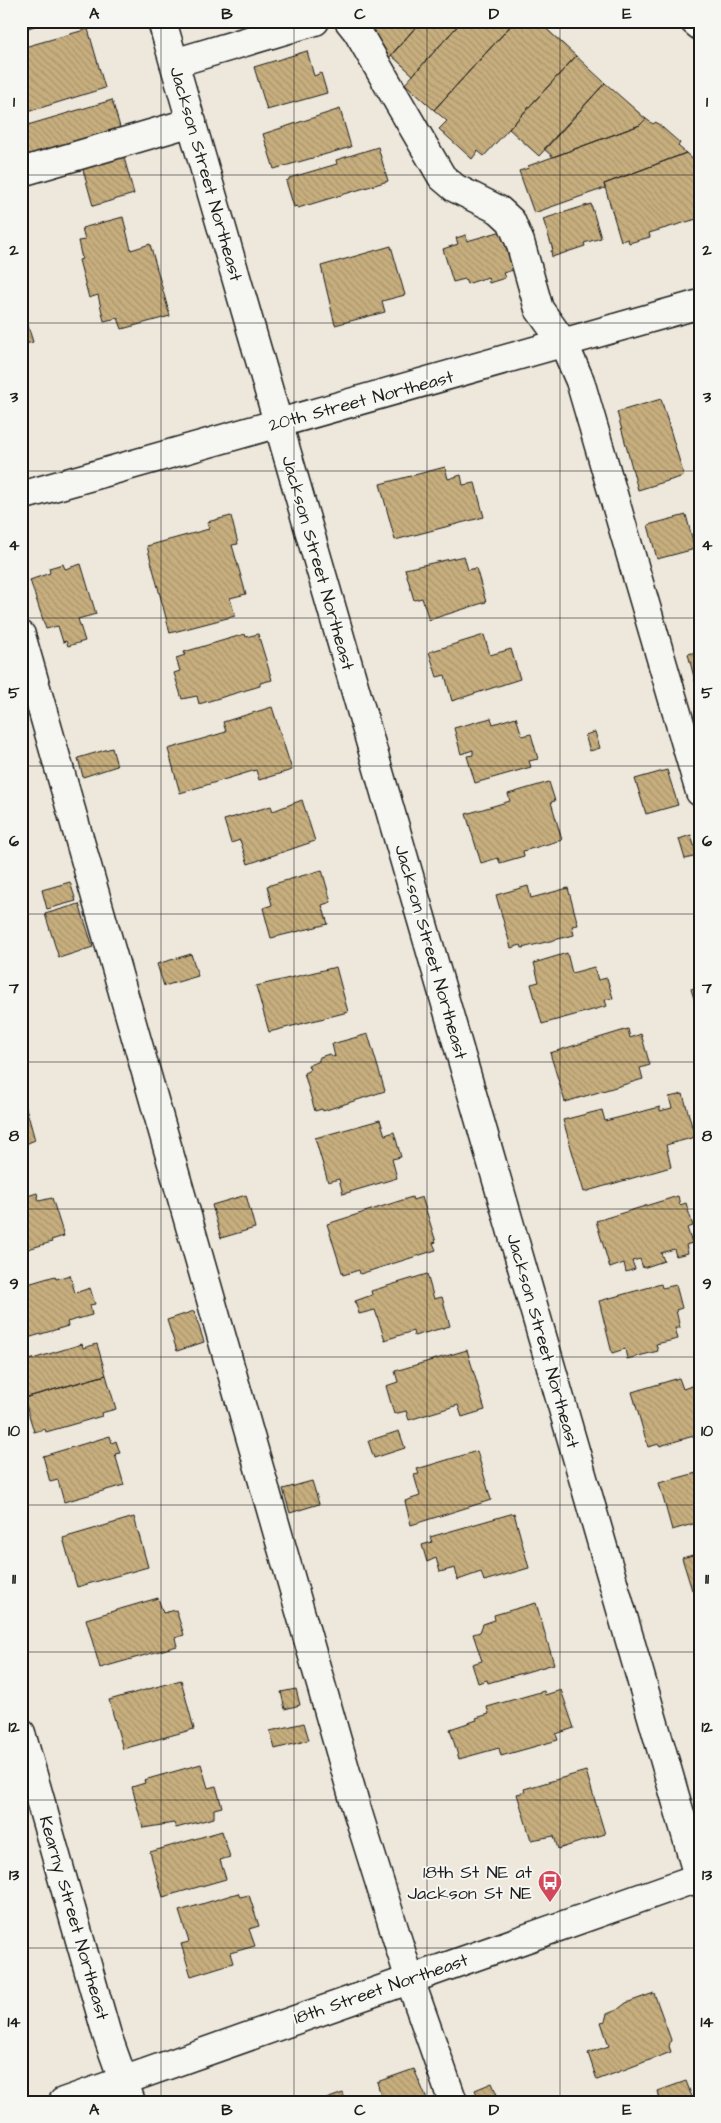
<svg xmlns="http://www.w3.org/2000/svg" width="721" height="2123" font-family="'Architects Daughter',sans-serif">
  <style>
    .building { fill: url(#building-back-hatch); stroke: #1c1c1c }
    .lines { fill: none; stroke-linecap: round; stroke-linejoin: round }
    .minor-casing { stroke: #1c1c1c; stroke-width: 31 }
    .major-casing { stroke: #1c1c1c; stroke-width: 31 }
    .minor { stroke: #f6f6f2; stroke-width: 28 }
    .major { stroke: #f6f6f2; stroke-width: 28 }
    .grid { fill: none; stroke: #1c1c1c; stroke-width: 1; stroke-opacity: 0.55 }
    .labels { text-anchor: middle; dominant-baseline: central; stroke-width: 4; stroke-linejoin: round; paint-order: stroke }
    .street-label { font-size: 18px; fill: #1c1c1c; stroke: #f6f6f2 }
    .poi-label { font-size: 18px; fill: #1c1c1c; stroke: #f6f6f2; text-anchor: end }
    .neatline { fill: none; stroke: #1c1c1c; stroke-width: 2 }
    .grid-label { font-size: 16px; text-anchor: middle; font-weight: bold; fill: #1c1c1c }
  </style>
  <defs>
    <pattern id="building-back-hatch" width="6" height="6" patternUnits="userSpaceOnUse" patternTransform="scale(1.25)"><rect width="6" height="6" fill="#c7ae7e"/><path d="M-1 5l2 2M0 0l6 6M5-1l2 2" fill="none" stroke="#aa956c"/></pattern>
  </defs>
  <rect width="100%" height="100%" fill="#ede8db"/>
  <filter id="ink" filterUnits="userSpaceOnUse"><feTurbulence type="fractalNoise" baseFrequency=".02" numOctaves="2"/><feDisplacementMap in="SourceGraphic" scale="10" xChannelSelector="R" yChannelSelector="G"/><feConvolveMatrix kernelMatrix="1 2 1 2 8 2 1 2 1" color-interpolation-filters="sRGB"/></filter>
  <g filter="url(#ink)">
    <path class="building" d="M26 21H51L28 28Z
      M378 21H421L389 58 371 29Z
      M421 21H462L413 75 391 55Z
      M462 21H515L434 110 405 84Z
      M515 21H538L576 56 484 156 478 151 472 159 439 129 447 121 434 110Z
      M88 29 105 88 27 112 21 90V48Z
      M307 51 314 76 321 73 327 93 267 110 254 67Z
      M576 56 605 83 539 156 509 129Z
      M605 83 646 119 640 125 553 157 544 149Z
      M112 100 122 134 21 162V127Z
      M340 109 351 147 274 169 263 134Z
      M646 119 653 124 656 122 680 143 678 146 686 153 604 184 605 188 534 213 519 171 529 168 528 166 640 125Z
      M378 147 388 181 298 208 297 206 294 207 286 181 289 180V178L337 164 336 160Z
      M686 153 700 166V218L649 233 650 237 629 243 628 239 621 241 604 184Z
      M123 154 134 194 93 206 82 166Z
      M591 204 601 238 584 243 585 246 552 257 551 251 553 250 543 219Z
      M123 217 131 250 150 244 170 316 122 329 118 318 104 321 98 295 89 298 79 260 82 259 78 241 85 240 82 228Z
      M502 231 513 270 503 273 505 278 489 283 488 277 467 284 465 279 453 282 443 249 458 244 456 238 466 235 467 241Z
      M391 246 405 295 382 301 385 312 335 325 321 266Z
      M21 303 33 342 21 345Z
      M661 399 684 476 638 490 617 412Z
      M445 467 448 479 461 475 463 485 475 483 484 517 395 540 380 484Z
      M686 515 695 549 657 559 648 525Z
      M231 516 238 544 232 545 246 594 230 598 235 616 170 633 147 546 209 529 207 522Z
      M464 556 468 570 476 568 486 602 429 620 422 598 414 600 405 569Z
      M63 564 65 569 81 564 96 614 78 619 85 641 68 646 66 641 63 642 58 626 46 629 30 580 50 573 49 568Z
      M245 634 246 637 258 634 272 680 260 683V686L199 704 197 696 182 699 174 673 180 671 176 658 185 655 184 652Z
      M484 635 490 655 511 649 520 679 452 701 445 675 437 677 429 652Z
      M700 651V700L688 654Z
      M272 707 292 770 259 780 256 770 180 793 168 749 226 732 223 722Z
      M516 717 522 736 531 734 538 759 529 761 531 767 475 783 467 756 473 755V750L461 754 454 728 491 718 493 724Z
      M595 732 600 748 590 751 585 735Z
      M112 748 117 766 83 777 78 758Z
      M667 770 678 805 646 814 635 779Z
      M549 782 555 801 551 802 562 840 523 851 524 856 500 863 498 858 481 863 466 814 510 801 508 794Z
      M302 800 315 841 248 864 240 840 231 843 224 820 271 806 273 811Z
      M691 835 697 856 685 859 679 839Z
      M322 870 331 902 322 905 328 924 271 938 263 908 272 905 267 886Z
      M70 882 76 901 47 909 42 890Z
      M528 886 531 898 568 888 578 925 572 926 574 935 522 948 521 945 511 948 496 895Z
      M79 904 93 947 59 958 45 914Z
      M567 953 572 973 594 967 598 980 607 978 613 998 605 1000 607 1006 542 1024 531 984 539 982 534 963Z
      M191 954 198 976 164 986 157 964Z
      M336 967 348 1012 269 1032 256 986Z
      M700 986V1018L691 989Z
      M628 1029 630 1038 641 1034 650 1065 640 1068 643 1079 565 1102 550 1053Z
      M368 1034 385 1091 323 1111 322 1109 315 1111 304 1073 310 1070 308 1065 318 1062 320 1057 329 1054 335 1057 332 1044Z
      M683 1094 695 1137 666 1145 671 1167 584 1192 563 1120 602 1110 605 1121 660 1107V1111L672 1108 669 1097Z
      M23 1097 35 1140 21 1146V1098Z
      M380 1120 385 1135 394 1132 401 1157 392 1159 397 1178 343 1194 339 1179 328 1182 315 1138Z
      M37 1193 39 1201 52 1198 64 1236 51 1240 52 1242 21 1251V1198Z
      M246 1195 255 1228 221 1238 212 1205Z
      M678 1196 680 1205 686 1203 693 1226 687 1228 692 1243 686 1245 688 1253 676 1256 674 1249 661 1253 664 1261 643 1268 640 1259 632 1261 635 1269 626 1272 624 1263 610 1268 596 1221Z
      M412 1197 413 1200 422 1197 436 1242 433 1243 436 1250 360 1274 359 1270 343 1275 327 1224Z
      M427 1274 434 1299 442 1297 450 1326 414 1336 413 1331 385 1340 375 1310 359 1314 355 1301 372 1295 371 1291Z
      M70 1275 75 1293 90 1288 95 1304 90 1305 92 1315 67 1322 68 1326 21 1340V1286L55 1276 56 1279Z
      M661 1284 662 1288 676 1285 682 1308 676 1310 680 1328H675L678 1339 656 1344 658 1351 627 1359 625 1349 612 1353 599 1301Z
      M194 1311 204 1342 177 1351 167 1320Z
      M82 1344 83 1348 97 1344 106 1375 24 1398 21 1388V1365L26 1363V1361Z
      M467 1350 485 1410 462 1417 458 1405 409 1420 406 1411 394 1414 386 1386 398 1382 395 1371Z
      M106 1375 116 1409 101 1413 102 1416 46 1432 45 1429 34 1432 24 1398Z
      M679 1378 683 1389 695 1385 700 1400V1434L660 1446 659 1444 648 1447 632 1392Z
      M399 1431 405 1448 374 1458 368 1441Z
      M110 1436 112 1443 116 1441 120 1453 115 1454 124 1485 64 1502 58 1480 50 1482 43 1456Z
      M477 1451 491 1500 411 1525 405 1501 420 1496 414 1475 419 1474 417 1469Z
      M700 1472V1522L672 1530 659 1483Z
      M312 1481 319 1504 290 1513 283 1489Z
      M514 1513 529 1568 484 1581 481 1572 458 1580 455 1568 440 1572 436 1558 427 1562 422 1545 432 1542 430 1537Z
      M134 1517 148 1567 77 1587 63 1538Z
      M700 1553V1588L692 1590 682 1558Z
      M158 1598 163 1613 176 1610 184 1635 175 1638 177 1646 100 1668 86 1619Z
      M536 1603 554 1664 488 1683 487 1680 478 1683 472 1664 482 1661 473 1634 480 1632 483 1624 495 1620 494 1615Z
      M181 1680 194 1729 123 1749 109 1700Z
      M296 1689 300 1705 285 1709 281 1692Z
      M561 1690 574 1728 556 1734 558 1740 501 1756 499 1748 459 1759 450 1729 477 1720 476 1718 489 1714 487 1707 544 1691 545 1695Z
      M304 1723 309 1740 275 1749 270 1731Z
      M201 1764 208 1788 216 1786 222 1807 214 1809V1818L176 1828 174 1823 143 1828 132 1787 145 1783 144 1780Z
      M586 1771 605 1834 558 1849 554 1836 531 1840 517 1794 525 1792 524 1789Z
      M222 1831 230 1857 220 1860 226 1879 163 1897 150 1852Z
      M238 1893 240 1897 249 1895 259 1926 249 1929 255 1946 230 1953 233 1963 191 1976 181 1944 189 1942 179 1911Z
      M654 1993 671 2040 669 2046 671 2052 597 2080 588 2053 609 2046 601 2022 605 2021 607 2014 617 2010 626 2003Z
      M414 2069 428 2102H431H383L377 2082Z
      M686 2081 694 2102H639L649 2098 653 2102 660 2099 658 2091Z
      M492 2083 500 2102H480L475 2090Z
      M343 2093 346 2102H318Z"/>
    <g class="lines">
      <defs>
        <path id="minor" d="M162 21 700 1883
          M349 21 357 31 442 177 455 188 499 210 511 221 520 242 539 309 564 344 580 381 700 792
          M174 63 315 21
          M21 172 192 122
          M21 496 700 304
          M21 635 356 1807 410 1980 453 2102
          M21 1733 107 2035 131 2102"/>
        <path id="major" d="M694 21 700 26
          M63 2102 700 1877"/>
      </defs>
      <use href="#minor" class="minor-casing"/>
      <use href="#major" class="major-casing"/>
      <use href="#minor" class="minor"/>
      <use href="#major" class="major"/>
    </g>
  </g>
  <path class="grid" d="M161 21V2102M294 21V2102M427 21V2102M560 21V2102M21 175H700M21 323H700M21 471H700M21 618H700M21 766H700M21 914H700M21 1062H700M21 1209H700M21 1357H700M21 1505H700M21 1652H700M21 1800H700M21 1948H700"/>
  <defs>
    <symbol id="bus-pin" viewBox="-11 -11 22 30"><path d="M0 17L-7.5 6A9.5 9.5 0 1 1 7.5 6Z" fill="#d1495b" stroke="#f6f6f2"/><path d="M-5-6H5V4H4V6H2V4H-2V6H-4V4H-5ZM-3.5-4V0h7V-4ZM-3.5 1.2v1.5H-2V1.2ZM2 1.2v1.5H3.5V1.2Z" fill="#fff"/></symbol>
  </defs>
  <g fill-rule="evenodd">
    <use href="#bus-pin" x="536" y="1868" width="28" height="38"/>
  </g>
  <g class="labels">
    <g class="street-label">
      <text transform="translate(206 174) rotate(74)">Jackson Street Northeast</text>
      <text transform="translate(361 401) rotate(-15)">20th Street Northeast</text>
      <text transform="translate(318 563) rotate(74)">Jackson Street Northeast</text>
      <text transform="translate(431 952) rotate(74)">Jackson Street Northeast</text>
      <text transform="translate(543 1341) rotate(74)">Jackson Street Northeast</text>
      <text transform="translate(74 1918) rotate(74)">Kearny Street Northeast</text>
      <text transform="translate(381 1989) rotate(-19)">18th Street Northeast</text>
    </g>
    <g class="poi-label">
      <text x="532" y="1872">18th St NE at<tspan x="532" dy="21">Jackson St NE</tspan></text>
    </g>
  </g>
  <rect width="721" height="2123" fill="none" stroke="#f6f6f2" stroke-width="55"/>
  <rect x="28" y="28" width="666" height="2068" class="neatline"/>
  <g class="grid-label">
    <text x="94" y="19">A</text>
    <text x="227" y="19">B</text>
    <text x="360" y="19">C</text>
    <text x="494" y="19">D</text>
    <text x="627" y="19">E</text>
    <text x="14" y="107">1</text>
    <text x="707" y="107">1</text>
    <text x="14" y="255">2</text>
    <text x="707" y="255">2</text>
    <text x="14" y="402">3</text>
    <text x="707" y="402">3</text>
    <text x="14" y="550">4</text>
    <text x="707" y="550">4</text>
    <text x="14" y="698">5</text>
    <text x="707" y="698">5</text>
    <text x="14" y="846">6</text>
    <text x="707" y="846">6</text>
    <text x="14" y="993">7</text>
    <text x="707" y="993">7</text>
    <text x="14" y="1141">8</text>
    <text x="707" y="1141">8</text>
    <text x="14" y="1289">9</text>
    <text x="707" y="1289">9</text>
    <text x="14" y="1436">10</text>
    <text x="707" y="1436">10</text>
    <text x="14" y="1584">11</text>
    <text x="707" y="1584">11</text>
    <text x="14" y="1732">12</text>
    <text x="707" y="1732">12</text>
    <text x="14" y="1880">13</text>
    <text x="707" y="1880">13</text>
    <text x="14" y="2027">14</text>
    <text x="707" y="2027">14</text>
    <text x="94" y="2115">A</text>
    <text x="227" y="2115">B</text>
    <text x="360" y="2115">C</text>
    <text x="494" y="2115">D</text>
    <text x="627" y="2115">E</text>
  </g>
</svg>
